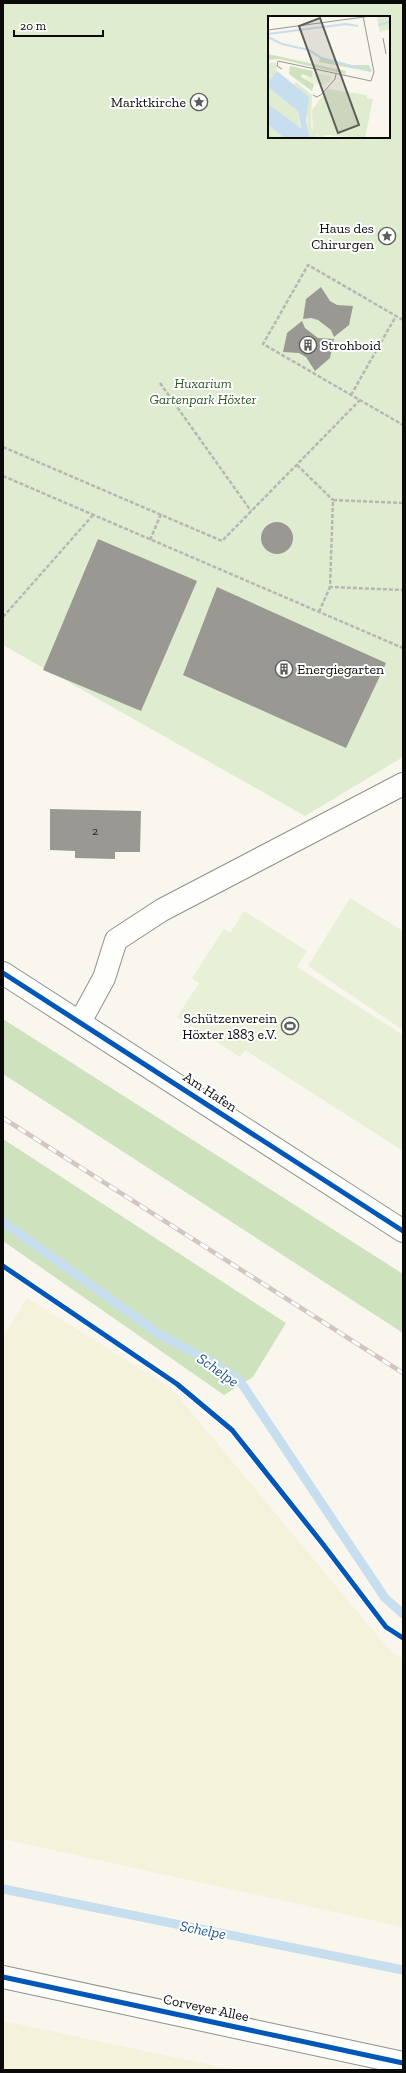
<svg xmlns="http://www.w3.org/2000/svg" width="406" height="2073" font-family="'Zilla Slab',serif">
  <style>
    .farmland { fill: #f4f2db }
    .green { fill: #dfeccf; fill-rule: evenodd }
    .forest { fill: #cfe2be }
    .pitch { fill: #e9f0d8 }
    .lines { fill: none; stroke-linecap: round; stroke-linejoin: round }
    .stream { stroke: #c7deee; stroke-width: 9 }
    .building { fill: #9a9893 }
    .minor-casing { stroke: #91908c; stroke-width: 24 }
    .path { stroke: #b7b6b5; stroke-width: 2.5; stroke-dasharray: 4 2; stroke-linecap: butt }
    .minor { stroke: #fefefc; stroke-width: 22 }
    .rail-casing { stroke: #d3c5c3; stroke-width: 4.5 }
    .rail { stroke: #fff; stroke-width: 3; stroke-dasharray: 9; stroke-linecap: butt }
    .cycleway-casing { stroke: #fff; stroke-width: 8 }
    .cycleway { stroke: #0057b8; stroke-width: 5 }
    .labels { text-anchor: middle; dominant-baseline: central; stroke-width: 4; stroke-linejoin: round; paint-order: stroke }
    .number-label { font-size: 12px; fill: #2e2e2c }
    .poi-label { font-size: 14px; fill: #0a0a0a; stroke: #fff; text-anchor: end }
    .park-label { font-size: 14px; font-style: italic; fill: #295a21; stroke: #fff }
    .street-label { font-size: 14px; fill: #0a0a0a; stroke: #fff }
    .water-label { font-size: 15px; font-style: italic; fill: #20568e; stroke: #fff }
    .inset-river { fill: none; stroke: #c7deee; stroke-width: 2 }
    .inset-road { fill: none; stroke: #999892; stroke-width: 1 }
    .view { fill: #5d5d59; fill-opacity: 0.15; stroke: #5d5d59; stroke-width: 2 }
    .inset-edge { fill: none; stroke: #0a0a0a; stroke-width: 2 }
  </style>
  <rect width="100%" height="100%" fill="#f8f6ed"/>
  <path class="farmland" d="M27 1298 171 1388 390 1651 403 1659V1927L3 1839V1337Z
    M3 2021 235 2070H3Z"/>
  <path class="green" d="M3 3H403V757L305 816 3 645ZM269 17H389V137H269Z"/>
  <path class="forest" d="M3 1019 403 1274V1333L3 1074Z
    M3 1139 286 1323 253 1377 224 1395 3 1241Z"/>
  <path class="pitch" d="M350 898 403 931V1030L308 966Z
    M244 911 307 951 297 967 403 1035V1151L245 1050 240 1057 177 1017 199 983 192 978 224 929 230 933Z"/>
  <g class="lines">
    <path class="stream" d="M3 1222 159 1334 215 1364 240 1381 385 1598 403 1614
      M3 1889 403 1970"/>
  </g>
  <path class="building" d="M321 287 330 301 337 305 353 306 349 325 334 337 331 330 318 320 311 318 303 319 306 299Z
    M302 321 305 328 318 338 334 339 330 358 315 371 306 357 299 353 283 352 287 333Z
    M261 538a16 16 0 1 1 32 0a16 16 0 1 1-32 0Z
    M98 539 197 581 141 711 43 670Z
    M217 587 386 663 346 748 183 675Z
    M50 809 141 811 140 852H115V859L75 858V851L50 850Z"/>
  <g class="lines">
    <defs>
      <path id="minor" d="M3 973 403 1231
        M80 1022 104 978 116 940 162 910 403 784
        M3 1977 403 2063"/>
    </defs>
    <use href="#minor" class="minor-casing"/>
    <path class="path" d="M403 320 308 265 263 344 403 425
      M160 383 251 511
      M351 395 396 316
      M3 447 222 541 360 400
      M297 465 333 500
      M3 476 403 648
      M403 503 333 500 330 587 403 590
      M150 540 161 514
      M319 612 330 587
      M3 617 93 515"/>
    <use href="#minor" class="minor"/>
    <defs>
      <path id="rail" d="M3 1118 403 1373"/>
    </defs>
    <use href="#rail" class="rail-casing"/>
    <use href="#rail" class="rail"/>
    <defs>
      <path id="cycleway" d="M3 973 403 1231
        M3 1266 177 1384 232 1430 322 1543 386 1627 403 1638
        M3 1977 403 2063"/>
    </defs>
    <use href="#cycleway" class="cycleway-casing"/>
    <use href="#cycleway" class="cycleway"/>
  </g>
  <defs>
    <symbol id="sight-ring" viewBox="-11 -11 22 22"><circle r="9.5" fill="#fff" stroke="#5d5d59" stroke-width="1.5"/><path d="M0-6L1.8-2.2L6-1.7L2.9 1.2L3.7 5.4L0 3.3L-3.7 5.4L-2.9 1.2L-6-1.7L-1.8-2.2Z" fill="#5d5d59"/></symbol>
    <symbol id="building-ring" viewBox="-11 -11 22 22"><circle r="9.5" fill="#fff" stroke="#5d5d59" stroke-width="1.5"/><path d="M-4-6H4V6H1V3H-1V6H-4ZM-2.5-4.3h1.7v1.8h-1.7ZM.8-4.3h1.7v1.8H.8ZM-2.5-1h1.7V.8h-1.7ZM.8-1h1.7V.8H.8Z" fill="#5d5d59"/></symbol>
    <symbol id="stadium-ring" viewBox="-11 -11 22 22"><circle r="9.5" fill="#fff" stroke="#5d5d59" stroke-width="1.5"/><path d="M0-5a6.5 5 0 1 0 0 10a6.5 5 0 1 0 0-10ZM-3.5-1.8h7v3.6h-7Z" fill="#5d5d59"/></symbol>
  </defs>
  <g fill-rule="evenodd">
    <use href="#sight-ring" x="189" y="92" width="20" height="20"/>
    <use href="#sight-ring" x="377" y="226" width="20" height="20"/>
    <use href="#building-ring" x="298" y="335" width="20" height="20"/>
    <use href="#building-ring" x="274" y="659" width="20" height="20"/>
    <use href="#stadium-ring" x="280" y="1016" width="20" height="20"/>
  </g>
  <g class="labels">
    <g class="number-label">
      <text x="95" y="831">2</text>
    </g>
    <g class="poi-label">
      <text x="186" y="102">Marktkirche</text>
      <text x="374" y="228">Haus des<tspan x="374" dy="16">Chirurgen</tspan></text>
      <text x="321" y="345" text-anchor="start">Strohboid</text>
      <text x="297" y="669" text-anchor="start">Energiegarten</text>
      <text x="277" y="1018">Schützenverein<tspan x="277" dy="16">Höxter 1883 e.V.</tspan></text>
    </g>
    <g class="park-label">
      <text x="203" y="383">Huxarium<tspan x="203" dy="16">Gartenpark Höxter</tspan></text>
    </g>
    <g class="street-label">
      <text transform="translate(210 1092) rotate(33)">Am Hafen</text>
      <text transform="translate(206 2008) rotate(12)">Corveyer Allee</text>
    </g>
    <g class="water-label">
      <text transform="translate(218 1370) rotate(35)">Schelpe</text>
      <text transform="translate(203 1930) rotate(11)">Schelpe</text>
    </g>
  </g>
  <g transform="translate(268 16)">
    <rect width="122" height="122" fill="#f8f6ed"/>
    <path d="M122 0V13L112 16 109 1ZM8 46 9 55 0 66V47ZM28 66 44 79 43 111 51 122H42L40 118 39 94 26 69ZM0 71 30 95 32 114 0 88ZM60 73 99 79V82L105 83 97 122 57 119 53 122 45 115 44 94ZM0 108 12 116 16 122H0Z" fill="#dfeccf"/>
    <path d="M0 38 78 55 77 58 11 43 0 44ZM53 41 81 49H101L104 56 51 46ZM22 50 45 55 44 62 34 58 33 61 46 68 44 75 21 58Z" fill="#cfe2be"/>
    <path d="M45 57 63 60 61 67 57 66 56 69 46 67 35 61 44 62Z" fill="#e9f0d8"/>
    <path d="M9 55 41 81 38 105 42 122H17L0 109V88L33 112 30 95 0 71V66Z" fill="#c7deee"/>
    <path class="inset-river" d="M110 9 122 6M0 18 78 8 90 10M0 21 14 28 41 34 53 42 103 55"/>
    <path class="inset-road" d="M0 14 103 0M115 22 118 38M14 53 9 50 10 45 103 65 106 56 95 0M45 79 49 81 54 78 67 63 68 58"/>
    <path class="view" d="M52 2 91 109 70 117 31 10Z"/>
    <rect width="122" height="122" class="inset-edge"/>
  </g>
  <rect width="406" height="2073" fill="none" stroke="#0a0a0a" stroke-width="8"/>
  <path d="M14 30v6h89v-6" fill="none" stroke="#0a0a0a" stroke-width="2"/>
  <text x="20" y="30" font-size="12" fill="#0a0a0a" stroke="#ffffff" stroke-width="3" paint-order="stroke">20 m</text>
</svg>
